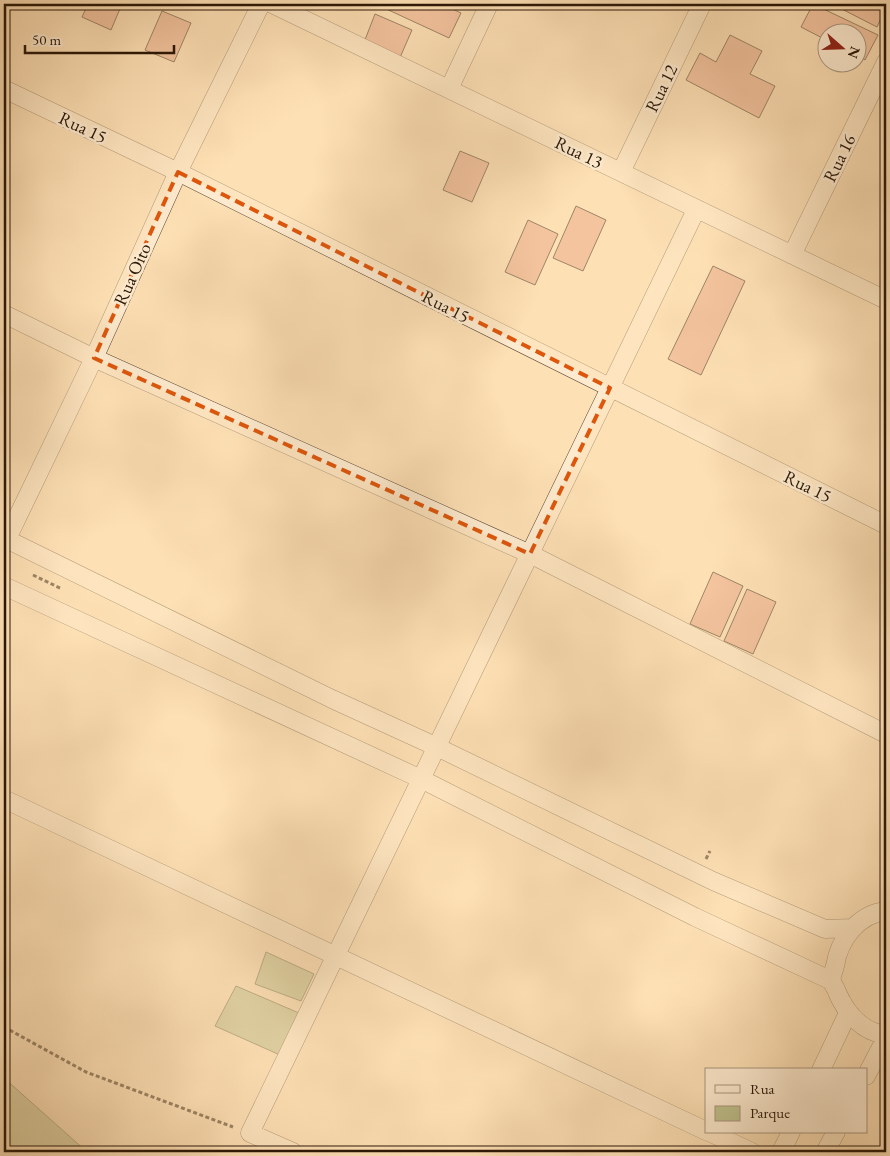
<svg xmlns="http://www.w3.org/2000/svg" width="890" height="1156" font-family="'EB Garamond',serif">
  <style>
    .green { fill: #bfc28e; stroke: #746c4a }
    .building { fill: #e9a386; stroke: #2a1707 }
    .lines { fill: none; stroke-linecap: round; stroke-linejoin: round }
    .street-casing { stroke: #5f4932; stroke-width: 19 }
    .path { stroke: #2a1707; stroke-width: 3; stroke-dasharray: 4 2.5; stroke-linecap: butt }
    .street { stroke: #feebcf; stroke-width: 18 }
    .marked { fill: none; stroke: #de560c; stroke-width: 4; stroke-dasharray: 10 6; stroke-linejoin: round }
    .labels { text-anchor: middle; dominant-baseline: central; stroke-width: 5; stroke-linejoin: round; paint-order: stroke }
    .street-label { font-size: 18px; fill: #2a1707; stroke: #feebcf }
  </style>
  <rect width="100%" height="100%" fill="#fee0b5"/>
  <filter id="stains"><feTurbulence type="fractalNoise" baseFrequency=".004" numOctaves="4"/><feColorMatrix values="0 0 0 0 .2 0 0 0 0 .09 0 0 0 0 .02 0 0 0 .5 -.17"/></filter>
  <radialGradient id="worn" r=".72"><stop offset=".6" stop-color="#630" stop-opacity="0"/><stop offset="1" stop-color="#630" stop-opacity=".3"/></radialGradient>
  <path class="green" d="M266 952 314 974 301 1001 255 984Z
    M236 986 299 1013 280 1055 215 1026Z
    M4 1078 87 1152H4Z"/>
  <path class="building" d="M88 4H122L111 30 82 17Z
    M384 4H442L461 13 449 38 382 7Z
    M813 4 878 35 865 60 858 56V32H828V41L801 27Z
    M832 4H886V8L877 27Z
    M162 11 191 23 174 62 145 50Z
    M375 14 412 30 398 62 363 45Z
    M730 35 762 51 750 74 775 86 759 118 686 80 700 53 716 62Z
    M460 151 489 163 472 202 443 190Z
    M576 206 606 220 583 271 553 258Z
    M528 220 558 234 535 285 505 272Z
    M713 266 745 281 701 375 668 359Z
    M713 572 743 586 720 637 690 624Z
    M747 589 776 602 753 654 724 641Z"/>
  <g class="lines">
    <defs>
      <path id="street" d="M272 4 886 300
        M4 89 178 172 886 525
        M449 89 489 4
        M621 172 702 4
        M792 255 886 62
        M4 314 94 358 530 554 886 734
        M4 538 332 699 437 747 713 881 825 929 853 928
        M4 545 94 358 178 172 261 4
        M4 586 421 779 695 917 832 981
        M4 799 706 1131
        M886 911C858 914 839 940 835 966 834 970 831 977 832 981 832 984 836 988 837 992 846 1013 862 1032 886 1035
        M821 1070 848 1013
        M866 1076 886 1038
        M709 1132 752 1152
        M293 1152 250 1133 696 210
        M781 1152 791 1132
        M825 1152 836 1132"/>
    </defs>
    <use href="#street" class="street-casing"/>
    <path class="path" d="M33 575 62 589
      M706 859 710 851
      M4 1027 86 1072 233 1127"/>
    <use href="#street" class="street"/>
  </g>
  <path d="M0 0H890V1156H0ZM178 172 610 388 530 554 94 358Z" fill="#fee0b5" fill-opacity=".55" fill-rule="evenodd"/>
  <path class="marked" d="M178 172 610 388 530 554 94 358Z"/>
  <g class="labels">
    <g class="street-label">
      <text transform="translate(661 88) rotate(-64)">Rua 12</text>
      <text transform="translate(83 127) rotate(25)">Rua 15</text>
      <text transform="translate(579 152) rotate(26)">Rua 13</text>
      <text transform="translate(839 158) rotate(-64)">Rua 16</text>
      <text transform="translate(132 274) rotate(-66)">Rua Oito</text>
      <text transform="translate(446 306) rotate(27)">Rua 15</text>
      <text transform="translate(808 486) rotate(26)">Rua 15</text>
    </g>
  </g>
  <rect width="890" height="1156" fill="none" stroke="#fee0b5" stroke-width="20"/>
  <rect x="5" y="5" width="880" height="1146" fill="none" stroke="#2a1707" stroke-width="2.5"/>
  <rect x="10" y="10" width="870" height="1136" fill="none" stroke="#2a1707"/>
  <rect x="705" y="1068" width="162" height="65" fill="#feebcf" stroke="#a9967f"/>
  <rect x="715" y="1085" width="25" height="8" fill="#feebcf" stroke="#a9967f"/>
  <text x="750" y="1094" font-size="15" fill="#2a1707">Rua</text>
  <rect x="715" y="1106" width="25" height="15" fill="#bfc28e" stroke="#a9967f"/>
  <text x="750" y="1118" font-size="15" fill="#2a1707">Parque</text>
  <g transform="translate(842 48) rotate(110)"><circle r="24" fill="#feebcf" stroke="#a9967f"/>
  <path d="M0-4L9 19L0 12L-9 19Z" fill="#8f2418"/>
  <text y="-8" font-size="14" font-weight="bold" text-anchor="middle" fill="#2a1707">N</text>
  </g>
  <path d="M25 45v8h149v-8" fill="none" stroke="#2a1707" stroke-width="2.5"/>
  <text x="32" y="45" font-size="15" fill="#2a1707" stroke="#feebcf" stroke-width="4" paint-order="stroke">50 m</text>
  <rect width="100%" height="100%" filter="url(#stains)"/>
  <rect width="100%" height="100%" fill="url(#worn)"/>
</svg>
